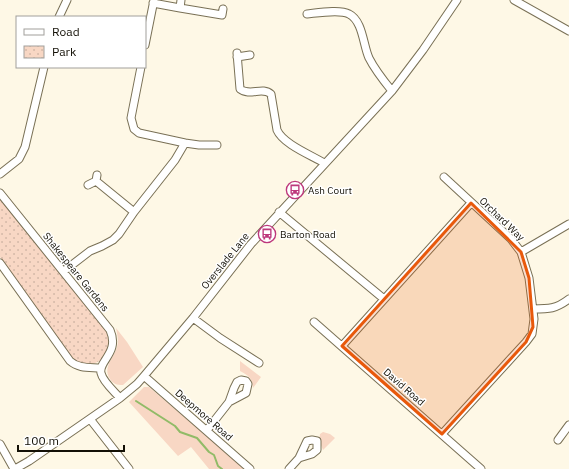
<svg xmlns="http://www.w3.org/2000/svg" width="569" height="469" font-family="'IBM Plex Sans',sans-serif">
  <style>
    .grass { fill: #f8d7c4 }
    .park { fill: url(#park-dots) }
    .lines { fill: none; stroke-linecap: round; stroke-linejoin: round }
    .stream { stroke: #91bb67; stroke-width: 2 }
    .minor-casing { stroke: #797055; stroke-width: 9 }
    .minor { stroke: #fff; stroke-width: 7 }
    .marked { fill: #e8590c; fill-opacity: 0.2; stroke: #e8590c; stroke-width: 3; stroke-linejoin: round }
    .labels { text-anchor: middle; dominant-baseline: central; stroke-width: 3; stroke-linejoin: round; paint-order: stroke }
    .poi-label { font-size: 10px; fill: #131006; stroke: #fff; text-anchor: start }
    .street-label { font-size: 10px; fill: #131006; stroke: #fff }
  </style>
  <defs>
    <pattern id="park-dots" width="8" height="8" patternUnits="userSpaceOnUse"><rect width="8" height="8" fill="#f8d7c4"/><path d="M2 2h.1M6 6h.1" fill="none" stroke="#d4b8a7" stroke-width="1.8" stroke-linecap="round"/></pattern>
  </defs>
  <rect width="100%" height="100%" fill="#fef8e6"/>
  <path class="grass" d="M116 328 127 342 143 367 123 385C117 385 113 384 110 379 102 367 114 358 117 347 119 340 117 334 116 328Z
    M240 361 261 377 253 388C252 378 248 375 240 371Z
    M144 387H149L246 469H209L191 447 178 456 129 402Z
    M323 432 330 434 335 438 323 450 319 440 320 434Z"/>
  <path class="park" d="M0 199 62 274 109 334C109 340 109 345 108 350 101 368 82 367 70 357L0 257Z"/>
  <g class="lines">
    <path class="stream" d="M136 401 175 426 180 432 197 438 209 452 214 455 218 466 222 469"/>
    <defs>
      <path id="minor" d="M514 0 569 31
        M153 3 180 8 181 0
        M180 8 222 15 223 9
        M307 14C317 13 340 9 349 14 363 21 363 45 369 58 375 70 383 80 392 91
        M59 17 67 0
        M145 45 154 0
        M237 53 240 89C250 97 262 86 271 94L277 130C283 144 311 155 324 163
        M237 57 250 55
        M185 143 199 145H217
        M0 174 19 159 25 147 44 67
        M96 181 134 212
        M88 185 96 181 97 175
        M0 193 110 330C120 353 98 361 101 373 103 382 114 391 120 398
        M279 212 384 299
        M521 252 569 224
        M0 263 70 361C79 369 90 367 101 368
        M64 271 90 251 102 246 113 240 119 234 134 212 175 160 185 143 139 133 134 129 131 118 141 67
        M533 309C549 309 556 309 569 299
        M193 318 220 338 259 363
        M314 322 481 469
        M342 346 471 203
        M144 376 250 469
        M90 419 129 469
        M207 430 229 402 246 393 248 384 246 381 241 380 237 382 234 388 229 402
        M442 434 526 342 532 334 534 319 529 278 521 252 511 239 444 177
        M558 440 569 425
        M0 444 14 469
        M15 469 29 461 120 398 137 384 144 376 193 318 251 244 392 91 423 50 457 0
        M289 469 299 458 307 441 312 440 317 441V450L312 454 299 458"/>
    </defs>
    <use href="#minor" class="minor-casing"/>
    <use href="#minor" class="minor"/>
  </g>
  <path class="marked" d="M471 203 521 252 529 278 533 327 526 342 442 434 342 346Z"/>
  <defs>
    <symbol id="bus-ring" viewBox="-11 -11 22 22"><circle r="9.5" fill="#fff" stroke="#bd387c" stroke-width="1.5"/><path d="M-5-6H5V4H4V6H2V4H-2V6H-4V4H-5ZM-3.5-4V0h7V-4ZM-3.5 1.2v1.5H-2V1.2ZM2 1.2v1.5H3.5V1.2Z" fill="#bd387c"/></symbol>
  </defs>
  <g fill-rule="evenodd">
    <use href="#bus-ring" x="285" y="180" width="20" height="20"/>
    <use href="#bus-ring" x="257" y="224" width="20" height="20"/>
  </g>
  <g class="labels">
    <g class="poi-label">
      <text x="308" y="190">Ash Court</text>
      <text x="280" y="234">Barton Road</text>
    </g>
    <g class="street-label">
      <text transform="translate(502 219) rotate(44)">Orchard Way</text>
      <text transform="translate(225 261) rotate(-51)">Overslade Lane</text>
      <text transform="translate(76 272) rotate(51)">Shakespeare Gardens</text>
      <text transform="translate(404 387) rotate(41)">David Road</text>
      <text transform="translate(204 415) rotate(41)">Deepmore Road</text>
    </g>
  </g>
  <rect x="16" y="16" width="130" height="52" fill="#ffffff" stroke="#a19f9b"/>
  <rect x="24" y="29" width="20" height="6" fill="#ffffff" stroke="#a19f9b"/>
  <text x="52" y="36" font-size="12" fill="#131006">Road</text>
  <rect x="24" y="46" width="20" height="12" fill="url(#park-dots)" stroke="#a19f9b"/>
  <text x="52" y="56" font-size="12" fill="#131006">Park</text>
  <path d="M18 445v6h106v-6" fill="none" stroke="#131006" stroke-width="2"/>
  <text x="24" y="445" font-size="12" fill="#131006" stroke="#ffffff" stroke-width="3" paint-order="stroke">100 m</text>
</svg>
